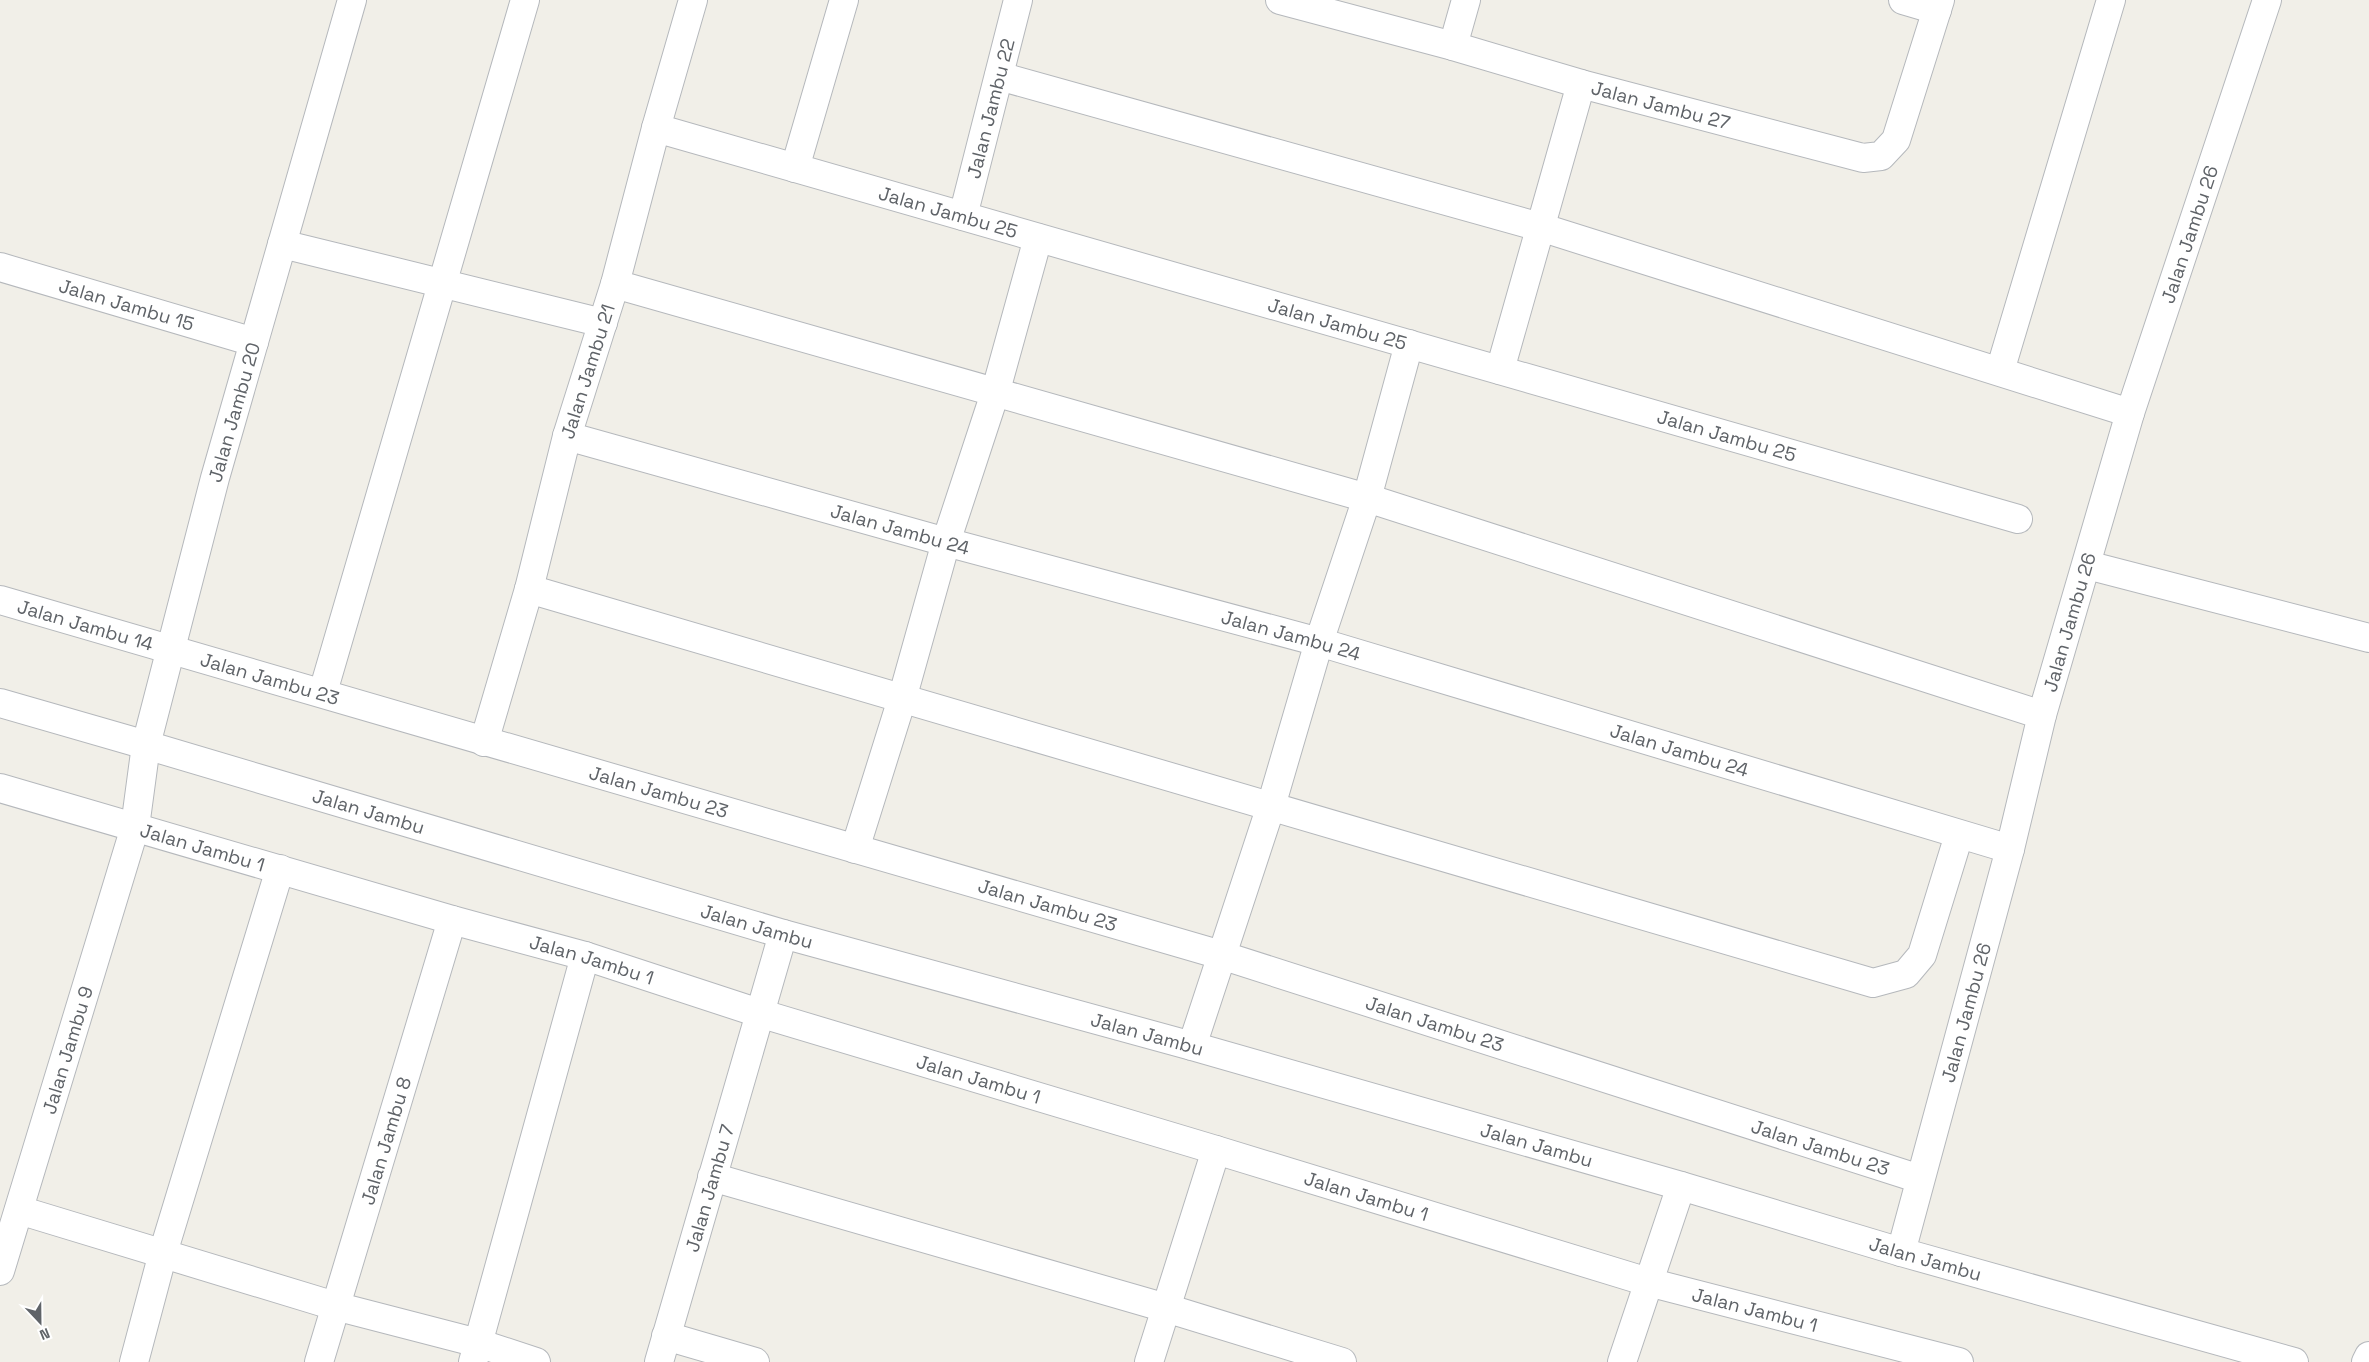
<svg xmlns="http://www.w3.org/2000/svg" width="2369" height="1362" font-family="'Space Grotesk',sans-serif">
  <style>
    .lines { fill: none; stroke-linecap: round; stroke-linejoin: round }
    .minor-casing { stroke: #b5b8bc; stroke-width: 30 }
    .minor { stroke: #fff; stroke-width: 28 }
    .labels { text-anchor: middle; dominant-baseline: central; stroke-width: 4; stroke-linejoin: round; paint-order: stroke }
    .street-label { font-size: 19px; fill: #5f6368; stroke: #fff }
  </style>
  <rect width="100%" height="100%" fill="#f1efe8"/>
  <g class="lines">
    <defs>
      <g id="minor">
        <path id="s1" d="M1280 0 1453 46 1581 84 1863 158 1881 156 1896 140 1940 0"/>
        <path d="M1903 0 1937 10"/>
        <path d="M1453 46 1466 0"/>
        <path d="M999 76 1540 227 2130 413"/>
        <path id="s2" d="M656 128 2018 519"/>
        <path d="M795 168 844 0"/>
        <path id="s3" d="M963 216 1018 0"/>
        <path d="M282 244 603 323"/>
        <path id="s4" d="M0 267 254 342"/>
        <path d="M615 284 1367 498 2042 715"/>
        <path d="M1500 370 1581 84"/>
        <path d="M2000 371 2111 0"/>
        <path id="s5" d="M567 436 946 542 1319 642 2010 849"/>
        <path d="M2087 565 2369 638"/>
        <path d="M529 589 1873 983 1906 974 1922 955 1959 835"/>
        <path id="s6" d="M0 600 1221 955 1920 1179"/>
        <path d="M323 692 525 0"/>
        <path id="s7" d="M0 703 146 745 783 934 1192 1046 1681 1186 1901 1252 2294 1362"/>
        <path id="s8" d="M484 742 529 589 567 436 615 284 656 128 693 0"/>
        <path id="s9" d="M0 788 452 920 585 956 759 1013 1216 1150 1648 1282 1959 1362"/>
        <path d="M855 849 902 699 946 542 996 390 1038 238"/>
        <path d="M1192 1046 1271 806 1319 642 1367 498 1409 344"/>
        <path d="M712 1177 1166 1308 1342 1362"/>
        <path d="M19 1210 335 1306 478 1343 536 1362"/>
        <path id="s10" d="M1901 1252 2010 849 2042 715 2130 413 2267 0"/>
        <path id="s11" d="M0 1271 135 827 146 745 215 478 352 0"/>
        <path d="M666 1336 755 1362"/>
        <path d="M134 1362 163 1253 280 869"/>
        <path id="s12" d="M319 1362 452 920"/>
        <path d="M473 1362 585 956"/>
        <path id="s13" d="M659 1362 783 934"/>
        <path d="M1149 1362 1216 1150"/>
        <path d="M1622 1362 1681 1186"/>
        <path d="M2366 1362 2369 1356"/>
      </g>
    </defs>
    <use href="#minor" class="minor-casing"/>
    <use href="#minor" class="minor"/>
  </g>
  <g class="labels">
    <g class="street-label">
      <text stroke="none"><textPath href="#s1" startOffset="395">Jalan Jambu 27</textPath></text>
      <text stroke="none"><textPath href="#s3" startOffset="111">Jalan Jambu 22</textPath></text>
      <text stroke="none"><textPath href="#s2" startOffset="304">Jalan Jambu 25</textPath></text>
      <text stroke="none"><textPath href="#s10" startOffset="1058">Jalan Jambu 26</textPath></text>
      <text stroke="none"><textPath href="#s4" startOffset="132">Jalan Jambu 15</textPath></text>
      <text stroke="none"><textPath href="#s2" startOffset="709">Jalan Jambu 25</textPath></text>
      <text stroke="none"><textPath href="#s8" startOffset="385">Jalan Jambu 21</textPath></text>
      <text stroke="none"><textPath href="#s11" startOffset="891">Jalan Jambu 20</textPath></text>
      <text stroke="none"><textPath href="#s2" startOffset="1114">Jalan Jambu 25</textPath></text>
      <text stroke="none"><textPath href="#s5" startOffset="346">Jalan Jambu 24</textPath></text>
      <text stroke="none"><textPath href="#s10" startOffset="652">Jalan Jambu 26</textPath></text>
      <text stroke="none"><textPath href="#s6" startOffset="89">Jalan Jambu 14</textPath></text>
      <text stroke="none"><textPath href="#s5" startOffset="751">Jalan Jambu 24</textPath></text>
      <text stroke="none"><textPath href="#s6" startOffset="281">Jalan Jambu 23</textPath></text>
      <text stroke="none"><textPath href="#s5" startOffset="1156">Jalan Jambu 24</textPath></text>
      <text stroke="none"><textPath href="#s6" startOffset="686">Jalan Jambu 23</textPath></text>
      <text stroke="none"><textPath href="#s7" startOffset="384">Jalan Jambu</textPath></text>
      <text stroke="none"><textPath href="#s9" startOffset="211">Jalan Jambu 1</textPath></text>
      <text stroke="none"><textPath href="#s6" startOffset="1091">Jalan Jambu 23</textPath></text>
      <text stroke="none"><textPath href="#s7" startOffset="789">Jalan Jambu</textPath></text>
      <text stroke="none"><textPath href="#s9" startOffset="616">Jalan Jambu 1</textPath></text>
      <text stroke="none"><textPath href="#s10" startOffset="248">Jalan Jambu 26</textPath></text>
      <text stroke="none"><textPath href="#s6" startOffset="1496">Jalan Jambu 23</textPath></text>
      <text stroke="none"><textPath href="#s7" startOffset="1194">Jalan Jambu</textPath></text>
      <text stroke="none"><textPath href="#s11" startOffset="231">Jalan Jambu 9</textPath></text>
      <text stroke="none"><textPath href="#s9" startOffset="1021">Jalan Jambu 1</textPath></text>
      <text stroke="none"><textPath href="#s12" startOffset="231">Jalan Jambu 8</textPath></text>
      <text stroke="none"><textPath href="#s7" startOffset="1599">Jalan Jambu</textPath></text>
      <text stroke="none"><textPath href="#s6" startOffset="1901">Jalan Jambu 23</textPath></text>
      <text stroke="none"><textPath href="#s13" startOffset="181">Jalan Jambu 7</textPath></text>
      <text stroke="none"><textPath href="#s9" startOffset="1426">Jalan Jambu 1</textPath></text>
      <text stroke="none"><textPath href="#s7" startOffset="2004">Jalan Jambu</textPath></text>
      <text stroke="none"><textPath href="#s9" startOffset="1831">Jalan Jambu 1</textPath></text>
    </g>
  </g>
  <g transform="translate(40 1322) rotate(158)" stroke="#ffffff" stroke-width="4" paint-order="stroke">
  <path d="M0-4L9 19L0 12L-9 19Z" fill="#5f6368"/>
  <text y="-8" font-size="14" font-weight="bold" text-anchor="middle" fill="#5f6368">N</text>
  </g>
</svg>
